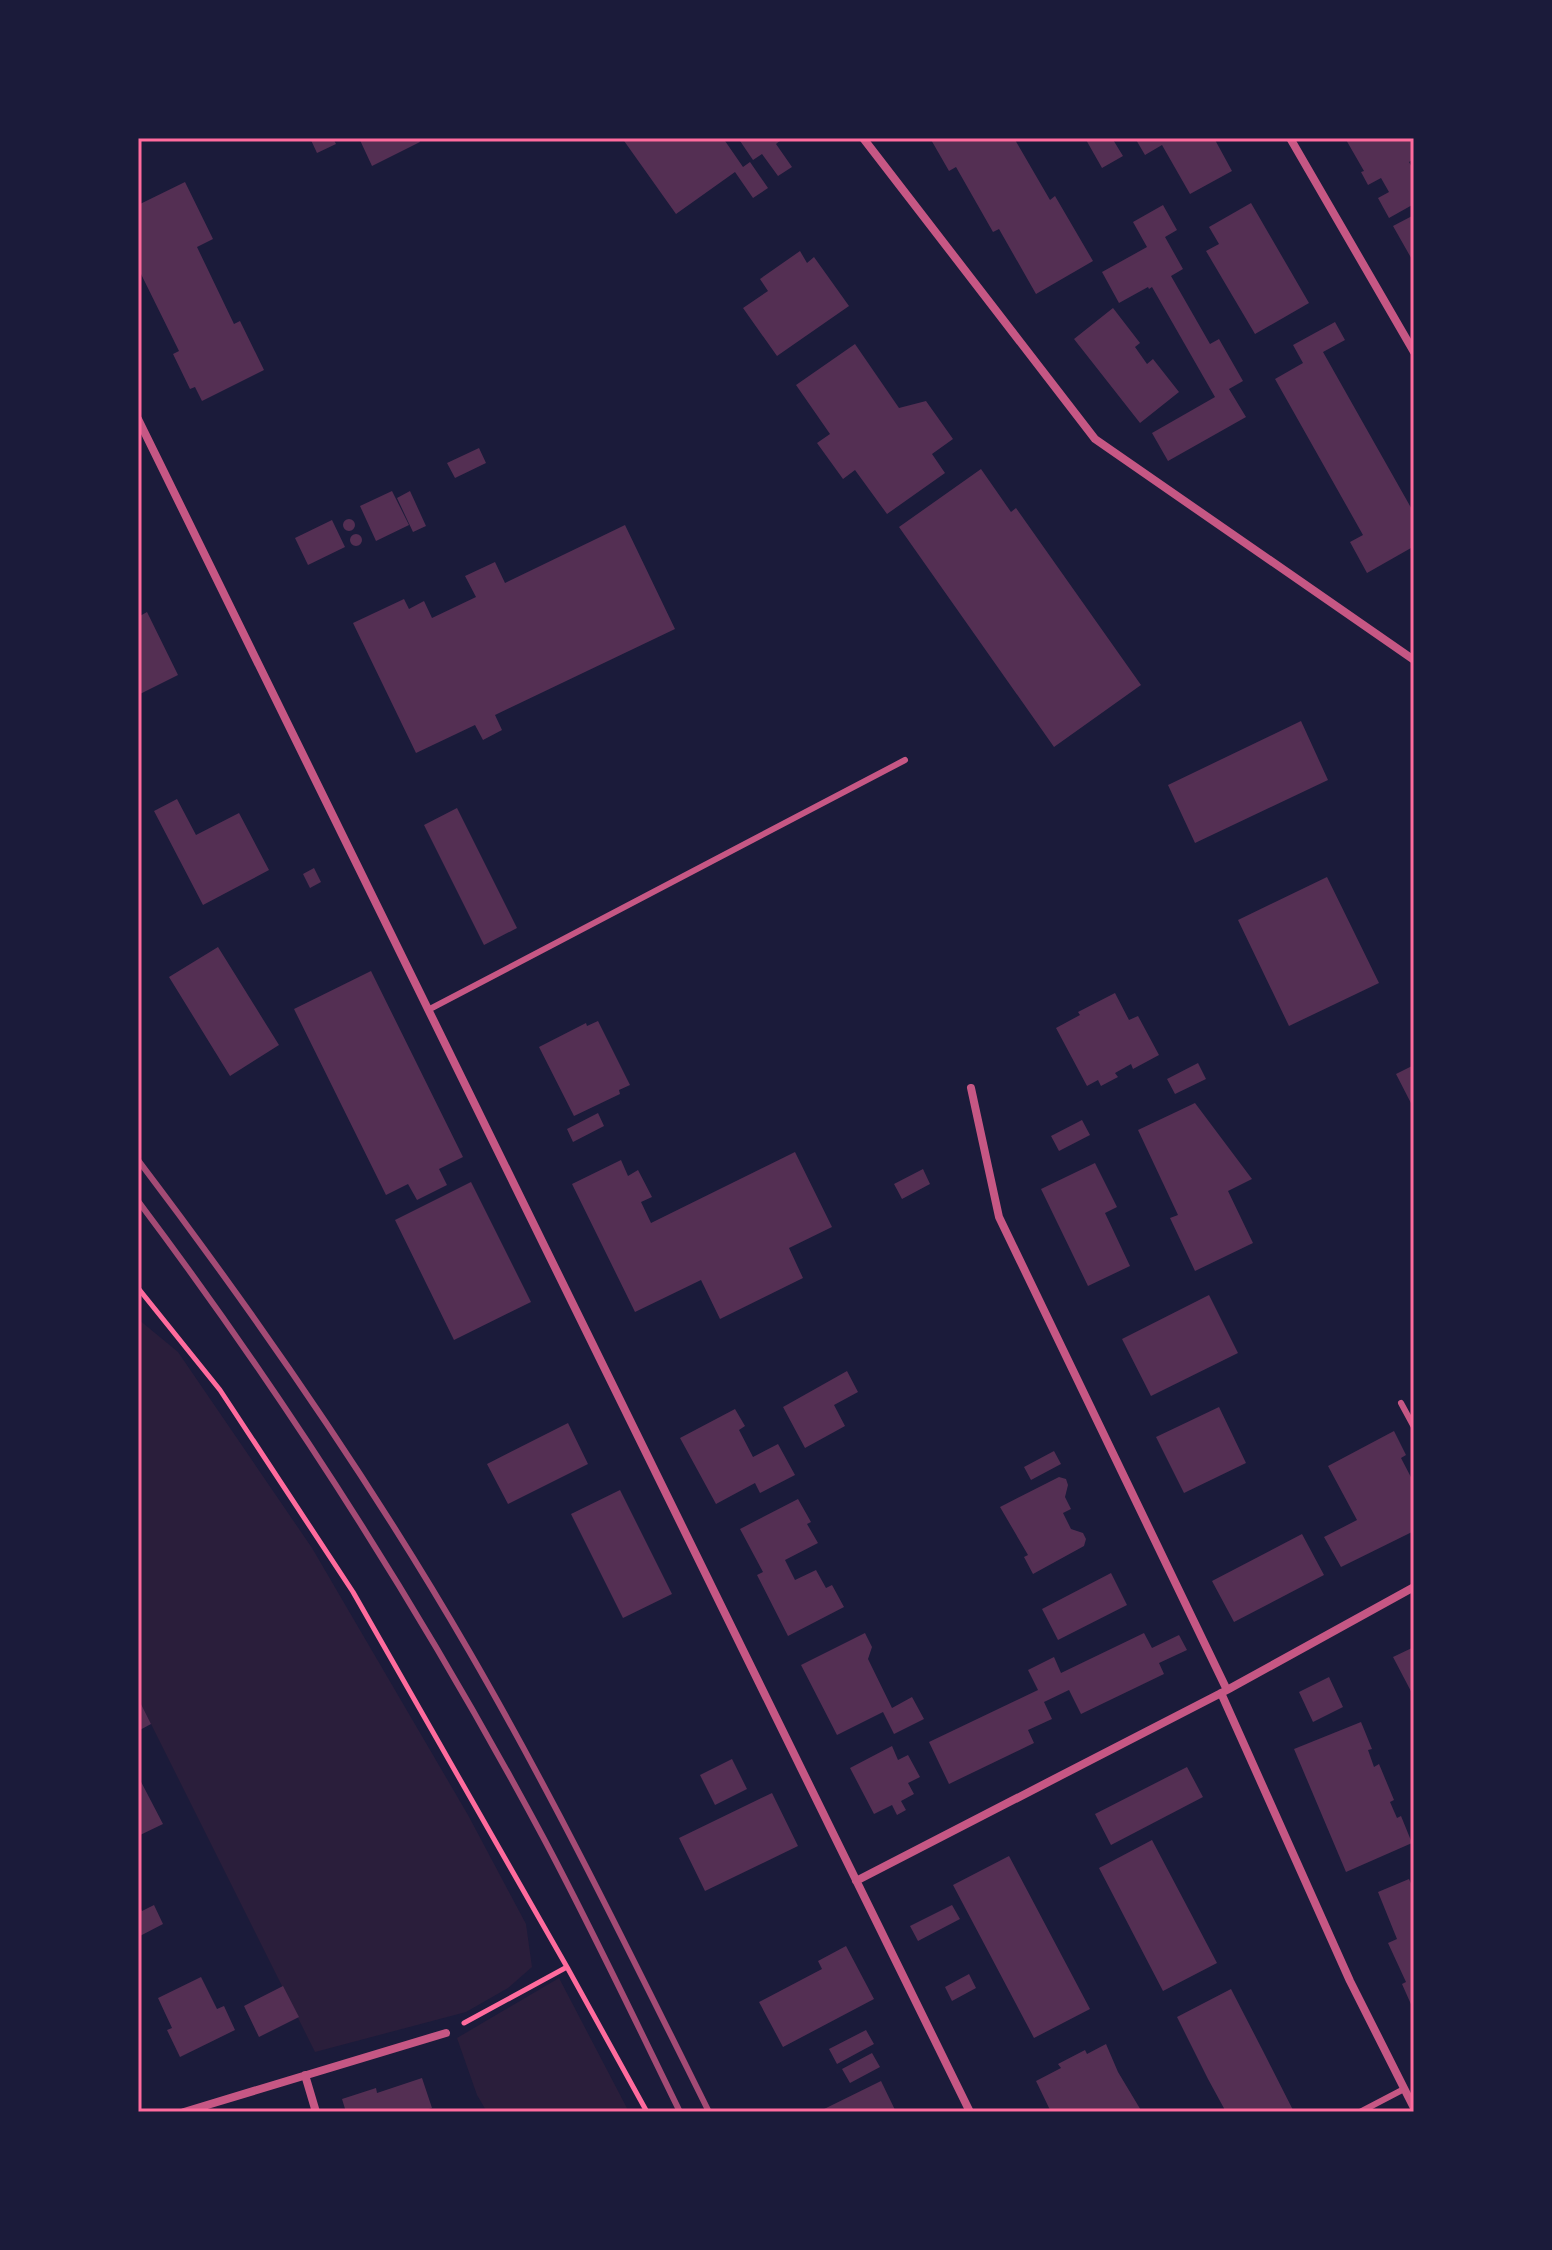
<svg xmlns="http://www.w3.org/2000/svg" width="1552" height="2250" font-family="Inter,sans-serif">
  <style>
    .green { fill: #2a1e3b }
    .building { fill: #542f53 }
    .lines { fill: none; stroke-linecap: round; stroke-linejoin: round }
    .path { stroke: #ff6b9d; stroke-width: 5 }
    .service { stroke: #c65784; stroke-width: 6 }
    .minor { stroke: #c65784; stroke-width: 8 }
    .rail { stroke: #a44b75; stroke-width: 6 }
    .neatline { fill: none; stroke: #ff6b9d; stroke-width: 3 }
  </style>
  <rect width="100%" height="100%" fill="#1b1b3a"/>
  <path class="green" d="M138 1319 178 1352 312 1548 468 1815 526 1924 532 1967 508 1988 466 2012 315 2052 138 1698Z
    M559 1978 629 2112H487L477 2095 457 2038Z"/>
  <path class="building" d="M310 138H333L336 144 317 153Z
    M359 138H418L420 142 372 166Z
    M622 138H723L743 167 750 162 768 188 753 198 735 172 676 214Z
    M738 138H779L781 140 776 144 792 167 778 176 762 154 753 160Z
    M930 138H1014L1050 200 1055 196 1093 261 1036 294 999 229 993 232 956 167 949 171Z
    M1085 138H1112L1123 156 1102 168Z
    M1135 138H1214L1232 171 1190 194 1162 145 1145 155Z
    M1345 138H1412L1414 159 1409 162 1414 171V204L1389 218 1378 198 1389 192 1381 178 1368 185 1361 172 1364 171Z
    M185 182 213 239 197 247 234 324 240 321 264 370 202 401 195 387 190 389 173 354 179 351 141 274 138 276V205Z
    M1251 203 1309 303 1255 334 1206 251 1219 244 1209 227Z
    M1163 205 1177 230 1165 237 1183 269 1171 276 1210 344 1219 339 1243 381 1229 389 1246 417 1168 461 1152 433 1215 397 1152 287 1149 289 1148 287 1119 303 1102 272 1147 247 1133 222Z
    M1414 215V263L1393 226Z
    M800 251 807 263 814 257 849 306 777 356 743 308 768 291 760 279Z
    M1113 308 1140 343 1135 347 1147 364 1153 359 1179 392 1140 423 1074 339Z
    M1335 322 1345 340 1323 352 1414 513V553L1411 548 1367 573 1350 542 1363 535 1275 379 1303 363 1293 345Z
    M855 344 899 408 926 401 953 439 932 454 945 473 887 514 855 470 843 479 817 443 830 434 796 385Z
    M479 448 486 463 455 478 447 463Z
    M981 469 1011 512 1016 508 1141 685 1054 747 899 527Z
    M392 491 409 525 376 541 360 506Z
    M410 491 426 526 413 532 397 498Z
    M343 525a6 6 0 1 1 12 0a6 6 0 1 1-12 0Z
    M332 520 345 547 308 565 295 538Z
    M625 525 675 629 495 715 502 730 483 740 475 725 416 753 353 623 404 599 409 609 424 601 432 618 476 597 465 576 495 562 505 583Z
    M350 540a6 6 0 1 1 12 0a6 6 0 1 1-12 0Z
    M147 612 178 675 138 695V617Z
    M1301 721 1328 780 1195 843 1168 785Z
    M177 799 196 835 239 813 269 870 203 905 154 811Z
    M457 808 517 928 484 945 424 825Z
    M314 868 321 882 310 888 303 874Z
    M1327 877 1379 983 1289 1026 1238 920Z
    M218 947 279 1045 230 1076 169 977Z
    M371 971 463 1157 439 1169 447 1185 417 1200 408 1184 386 1195 294 1009Z
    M1115 993 1129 1020 1138 1016 1159 1055 1133 1069 1131 1064 1115 1073 1118 1077 1101 1086 1098 1080 1087 1086 1056 1028 1080 1015 1078 1012Z
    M598 1021 630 1085 619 1090 620 1094 574 1116 539 1047 586 1023 587 1026Z
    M1198 1063 1206 1079 1175 1094 1167 1079Z
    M1414 1065V1109L1396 1074Z
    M1195 1103 1252 1179 1228 1191 1253 1243 1195 1271 1170 1218 1178 1215 1138 1130Z
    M598 1113 604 1126 573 1142 567 1129Z
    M1082 1120 1090 1135 1059 1151 1051 1136Z
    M795 1152 832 1227 789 1248 803 1278 720 1319 701 1280 635 1312 572 1184 621 1160 628 1176 638 1170 652 1197 641 1202 651 1223Z
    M1095 1163 1117 1207 1105 1213 1130 1266 1088 1286 1041 1189Z
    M923 1169 930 1184 902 1199 894 1184Z
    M471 1182 531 1302 454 1340 395 1220Z
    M1209 1295 1238 1353 1151 1396 1122 1339Z
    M847 1371 858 1392 834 1405 845 1426 805 1448 783 1407Z
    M1219 1407 1246 1463 1184 1493 1156 1437Z
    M735 1409 745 1426 739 1430 753 1457 778 1444 795 1475 760 1493 755 1483 716 1504 680 1438Z
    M568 1423 588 1464 508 1504 487 1464Z
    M1394 1431 1406 1455 1401 1458 1414 1483V1531L1341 1567 1324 1537 1357 1520 1328 1466Z
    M1054 1451 1061 1464 1031 1480 1024 1467Z
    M1059 1477 1066 1479 1068 1485 1065 1497 1071 1509 1063 1513 1071 1529 1083 1533 1086 1539 1084 1546 1033 1574 1024 1557 1028 1555 1000 1507Z
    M620 1490 672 1594 623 1618 571 1514Z
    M798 1499 811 1522 807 1524 818 1543 785 1560 795 1580 816 1570 826 1588 832 1585 844 1607 788 1636 757 1575 763 1572 740 1529Z
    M1302 1534 1324 1575 1234 1622 1212 1581Z
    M1111 1573 1127 1605 1058 1640 1042 1609Z
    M865 1633 872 1647 868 1659 892 1708 912 1697 924 1719 894 1734 883 1712 837 1735 801 1665Z
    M1144 1633 1152 1648 1179 1635 1187 1650 1159 1663 1164 1674 1081 1714 1069 1690 1044 1702 1052 1719 1028 1730 1034 1743 949 1784 929 1742 1038 1690 1028 1670 1054 1657 1061 1673Z
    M1414 1647V1697L1393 1657Z
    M1329 1677 1343 1707 1313 1722 1299 1692Z
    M138 1698 151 1724 138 1731Z
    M1361 1722 1372 1749 1368 1750 1374 1767 1379 1764 1394 1800 1390 1802 1397 1818 1401 1816 1412 1843 1346 1872 1294 1749Z
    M892 1746 898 1760 908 1755 920 1777 908 1783 914 1794 901 1801 906 1810 897 1815 892 1805 874 1814 850 1768Z
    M732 1759 747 1789 715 1805 700 1775Z
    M1187 1767 1203 1797 1111 1845 1095 1814Z
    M138 1776 163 1824 138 1836Z
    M772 1793 798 1846 705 1891 679 1838Z
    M1152 1840 1217 1963 1163 1991 1099 1868Z
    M1009 1856 1090 2009 1034 2038 953 1885Z
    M1409 1879 1414 1890V2011L1402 1984 1406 1982 1388 1943 1397 1939 1378 1892Z
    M138 1903 142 1911 154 1905 163 1924 138 1937Z
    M952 1905 960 1919 918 1941 910 1926Z
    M846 1946 874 1999 783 2047 759 2002 822 1969 818 1961Z
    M969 1974 976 1988 952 2001 945 1987Z
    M201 1977 217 2009 224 2006 235 2030 180 2057 167 2030 172 2028 158 1998Z
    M283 1986 299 2017 259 2037 244 2006Z
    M1231 1989 1263 2051 1294 2112H1226L1208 2079 1177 2017Z
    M866 2030 874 2044 837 2064 829 2049Z
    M1106 2044 1118 2072 1142 2112H1051L1036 2081 1061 2068 1058 2064 1085 2050 1087 2054Z
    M872 2053 880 2067 850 2083 842 2069Z
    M422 2078 432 2108 419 2112H346L342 2099 376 2088 377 2093Z
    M881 2081 896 2112H818Z"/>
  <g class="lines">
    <path class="path" d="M138 1288 220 1390 353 1592 567 1967 647 2112
      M464 2023 567 1967"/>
    <path class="service" d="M428 1010 905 760
      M1401 1403 1414 1427
      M1360 2112 1404 2089"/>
    <path class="minor" d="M863 138 1095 439 1414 660
      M1290 138 1414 352
      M138 419 970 2112
      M971 1088 999 1217 1227 1690
      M1221 1693 1350 1981 1414 2108
      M856 1881 1227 1690 1414 1587
      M305 2075 316 2112
      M184 2112 446 2033"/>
    <path class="rail" d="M138 1160C257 1317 370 1480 469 1651 556 1801 632 1957 709 2112
      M138 1201C289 1402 424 1615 543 1837 591 1927 635 2020 680 2112"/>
  </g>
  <rect width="1552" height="2250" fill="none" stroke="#1b1b3a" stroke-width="280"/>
  <rect x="140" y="140" width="1272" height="1970" class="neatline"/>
</svg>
